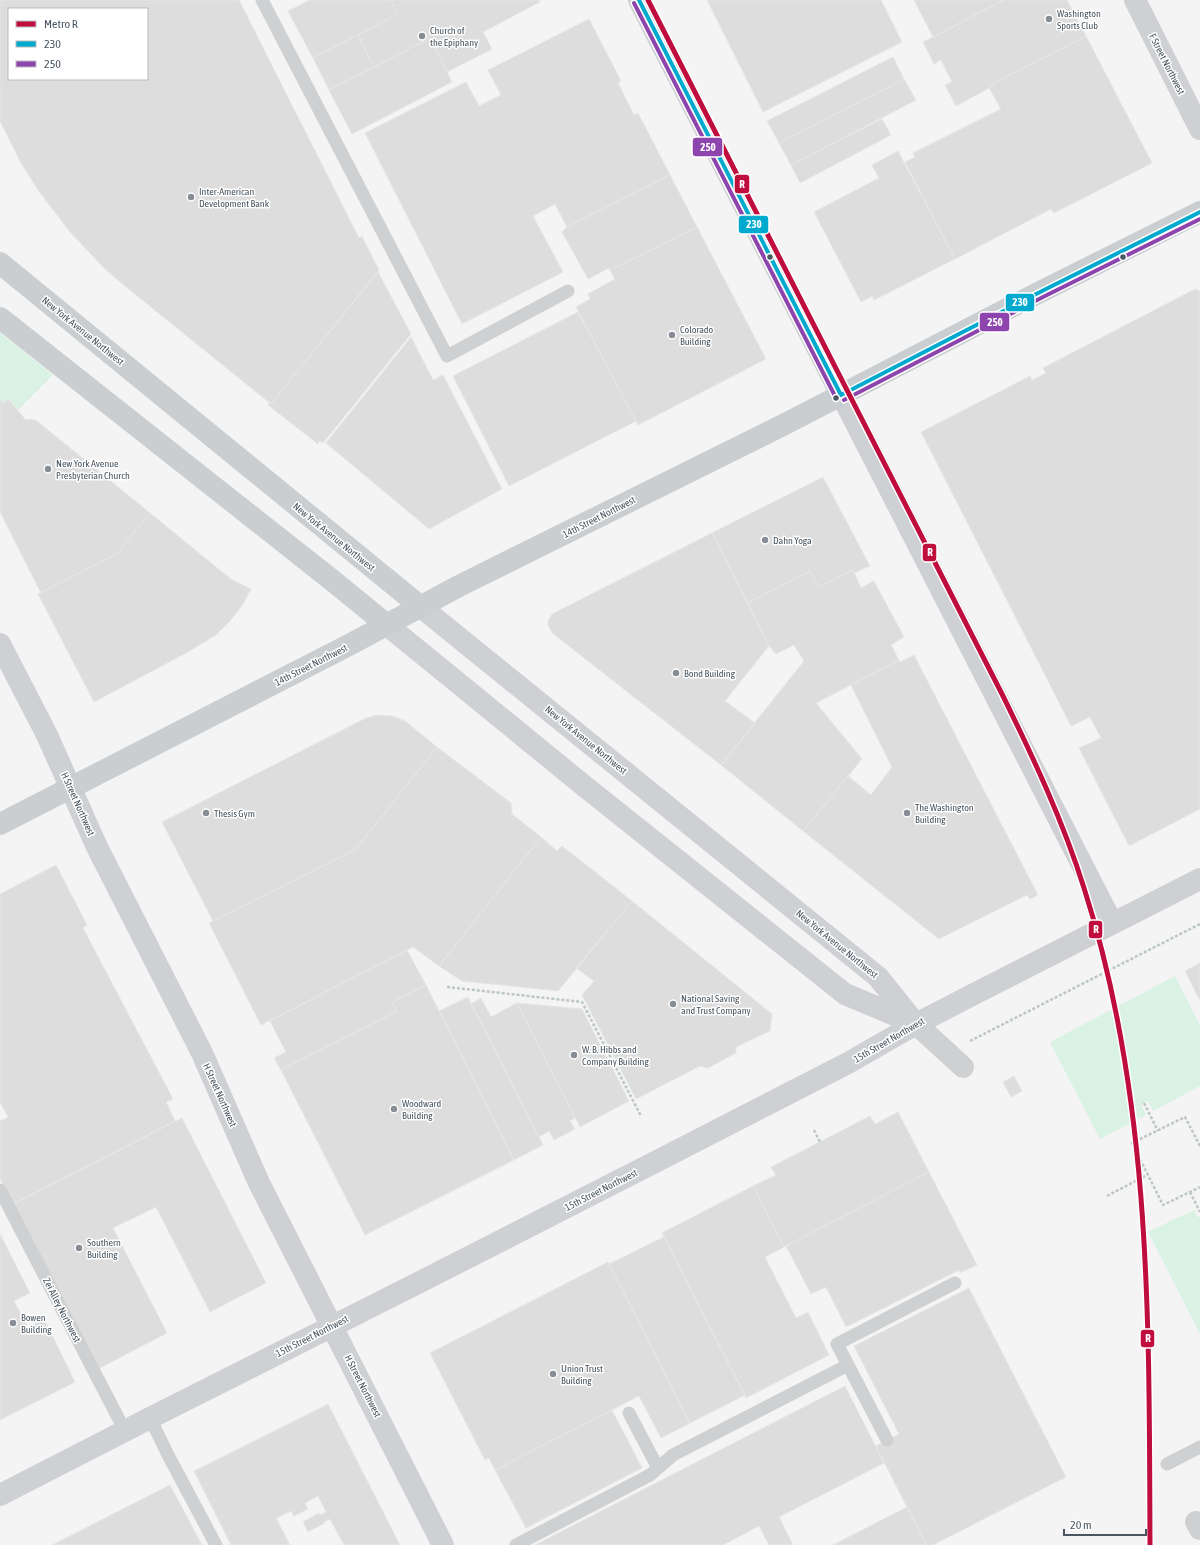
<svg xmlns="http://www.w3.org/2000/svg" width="1200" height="1545" font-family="'Asap Condensed',sans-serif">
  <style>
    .green { fill: #d9f2e3 }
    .building { fill: #ddddde; stroke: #e5e6e7; fill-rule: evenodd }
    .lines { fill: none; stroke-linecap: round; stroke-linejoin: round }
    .path { stroke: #bcc7c4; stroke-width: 2.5; stroke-dasharray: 3 2; stroke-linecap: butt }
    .lane { stroke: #ced0d2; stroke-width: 13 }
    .street { stroke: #ced0d2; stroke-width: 22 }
    .secondary { stroke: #ced0d4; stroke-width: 22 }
    .primary { stroke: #caced1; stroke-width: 22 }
    .bus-1-casing { stroke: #fff; stroke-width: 7 }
    .bus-2-casing { stroke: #fff; stroke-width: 7 }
    .bus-1 { stroke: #00a9ce; stroke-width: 4 }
    .bus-2 { stroke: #8e44ad; stroke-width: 4 }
    .metro-1-casing { stroke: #fff; stroke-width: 8 }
    .metro-1 { stroke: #bf0d3e; stroke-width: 5 }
    .poi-dot { fill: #868d94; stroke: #fff; stroke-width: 1.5 }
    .bus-dot { fill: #4a5661; stroke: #fff; stroke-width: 1.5 }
    .labels { text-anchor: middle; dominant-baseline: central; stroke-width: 3; stroke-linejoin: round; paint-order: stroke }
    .poi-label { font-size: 10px; fill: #4a5661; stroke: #fff; text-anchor: start }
    .street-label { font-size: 10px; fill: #4a5661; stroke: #fff }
    .line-badge { stroke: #fff; stroke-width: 1.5 }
    .badge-label { font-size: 11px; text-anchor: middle; font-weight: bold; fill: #fff }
  </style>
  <rect width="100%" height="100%" fill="#f4f4f4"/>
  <path class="green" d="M0 333 53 375 18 410 9 399 3 403 0 399Z
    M1175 976 1200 1025V1086L1153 1111 1148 1101 1141 1105 1146 1115 1100 1139 1050 1042Z
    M1194 1210 1198 1217H1200V1334L1148 1232Z"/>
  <path class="building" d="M0 0H239L359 238 362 236 379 270 271 404 120 282 105 269 70 232 38 190 21 163 0 121ZM9 9H147V79H9Z
    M310 0H394L391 1 398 14 313 58 288 11Z
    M394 0H539L540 2 483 32 492 49 447 72 430 38 374 67 358 35 398 14 391 1Z
    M707 0H881L902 42 763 112Z
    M914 0H1004L933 37Z
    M1004 0H1067L1086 36 992 84 993 86 956 106 945 85 952 82 941 60 934 64 923 42Z
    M589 19 621 81 618 83 634 115 638 113 670 175 567 227 555 204 533 216 563 272 462 324 365 133 466 82 479 106 501 95 488 70Z
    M358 35 374 67 329 90 313 58Z
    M1086 36 1152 163 1054 213 1051 209 955 259 905 162 915 157 913 153 1001 109 989 88 993 86 992 84Z
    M430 38 452 82 352 134 329 90Z
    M893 57 904 79 779 143 767 121Z
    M904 79 916 100 791 165 779 143Z
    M882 119 891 135 800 183 791 165Z
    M898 151 955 259 874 300 872 296 861 302 814 212 879 178 872 165Z
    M670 175 697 227 610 270 609 268 588 279 562 232 567 227Z
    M697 227 766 359 638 425 576 307 590 299 588 294 615 279 610 270Z
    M378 272 411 334 323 443 319 441 318 444 268 405 270 402 271 404Z
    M1195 289 1200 291V809L1129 846 1079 748 1101 738 1090 717 1071 726 921 432 1030 376 1032 380 1046 373 1043 368Z
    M578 312 636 421 509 486 453 376Z
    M411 337 433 380 443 375 502 489 429 529 326 443Z
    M0 399 3 403 8 399 26 420 31 419 37 421 150 513 117 554 41 593 0 512Z
    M823 477 870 566 854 573 853 570 819 587 810 571 748 603 712 533Z
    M150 513 232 580 251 589 243 604 231 620 216 635 188 652 94 702 38 594 117 554Z
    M712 533 769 646 725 701 755 723 721 765 552 633 548 625V621L552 614Z
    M853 570 861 588 874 581 904 637 891 645 899 660 816 703 862 759 803 831 721 765 804 661 794 645 776 654 769 646 748 603 810 571 819 587Z
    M914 655 1038 895 1030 899 1027 895 939 939 803 831 848 776 871 795 892 767 851 685 899 660 900 662Z
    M377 715 392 716 405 721 437 747 356 849 213 921 162 822 366 718Z
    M437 747 511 803 512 814 541 837 439 966 413 947 261 1025 209 923 356 849Z
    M541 837 557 851 562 846 632 901 558 991 462 981 439 966Z
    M56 865 87 925 83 928 173 1099 166 1102 175 1121 13 1204 0 1178V1121L8 1117 0 1102V894Z
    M632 901 772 1014 770 1031 736 1047V1053L708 1068 700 1066 636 1099 582 995 594 981 576 968Z
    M407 950 426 985 392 1002 397 1011 281 1070 274 1058 286 1052 270 1021Z
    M1200 963V1001L1185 971Z
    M426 985 514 1160 365 1235 281 1070 397 1011 392 1002Z
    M468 997 543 1145 514 1160 439 1011Z
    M481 998 491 1017 517 1003 575 1118 570 1121 575 1129 554 1140 549 1131 539 1137 471 1004Z
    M517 1003 582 1009 629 1101 580 1127Z
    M1014 1076 1022 1091 1011 1097 1003 1082Z
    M898 1112 929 1172 784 1247 753 1186 776 1175 771 1167 870 1116 875 1124Z
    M182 1118 266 1283 210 1312 156 1207 113 1228 167 1333 96 1370 12 1205Z
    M929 1172 977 1265 960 1273 959 1270 846 1327 826 1287 811 1294 786 1246Z
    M753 1186 784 1247 765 1257 796 1318 808 1312 829 1355 746 1398 662 1233Z
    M0 1234 30 1293 14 1301 28 1328 44 1319 75 1382 0 1420Z
    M664 1237 745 1395 690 1423 609 1264Z
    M608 1262 690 1423 661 1438 639 1396 495 1470 489 1458 485 1460 430 1353Z
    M969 1288 1066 1477 933 1545H926L876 1446 899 1434 854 1346Z
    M845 1386 884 1463 779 1517 793 1545H769L759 1526 723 1545H535Z
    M328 1404 400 1545H344L330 1519 324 1522 325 1523 308 1532 303 1522 319 1513 320 1515 326 1512 318 1496 305 1503 308 1509 294 1516 291 1511 276 1518 290 1545H231L194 1471Z
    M612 1410 642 1468 526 1528 495 1470Z
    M170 1485 202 1545H52Z
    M907 1507 926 1545H833Z"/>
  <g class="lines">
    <path class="path" d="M447 987 582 1002 641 1116
      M970 1041 1200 924
      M1144 1103 1158 1131
      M814 1130 820 1142
      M1200 1146 1185 1117 1132 1143 1163 1205 1200 1187
      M1190 1192 1200 1212
      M1107 1196 1147 1175"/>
    <path class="lane" d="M262 0 447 356 568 291
      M0 1190 125 1431
      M848 1365 837 1344 955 1283
      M629 1413 658 1468
      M150 1418 168 1455 216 1545
      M1167 1464 1200 1447
      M516 1545 650 1475 673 1455 848 1365 887 1440"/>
    <path class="street" d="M916 1024 963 1067
      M1196 1522 1200 1529"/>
    <path class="secondary" d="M639 0 1112 923
      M1135 0 1200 129
      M421 607 878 977 915 1023
      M387 625 583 785 845 994 916 1024
      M0 644 47 735 97 847 202 1053 259 1183 443 1545
      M0 1495 150 1418 420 1282 663 1158 848 1063 916 1024 974 994 1200 879"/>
    <path class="primary" d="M0 263 421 607
      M0 318 333 581 387 625
      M0 824 347 646 459 586 789 422 1042 291 1200 212"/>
    <defs>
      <path id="bus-1" d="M639 0 841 395
        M841 395 1042 291 1200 212"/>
      <path id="bus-2" d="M634 3 836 398
        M844 400 1045 296 1200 219"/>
    </defs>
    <use href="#bus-1" class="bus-1-casing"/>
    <use href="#bus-2" class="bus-2-casing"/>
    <use href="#bus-1" class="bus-1"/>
    <use href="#bus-2" class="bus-2"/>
    <defs>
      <path id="metro-1" d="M648 0 1002 694C1033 757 1063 821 1084 888 1152 1100 1149 1324 1150 1545"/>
    </defs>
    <use href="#metro-1" class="metro-1-casing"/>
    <use href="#metro-1" class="metro-1"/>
  </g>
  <g class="poi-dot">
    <circle cx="1049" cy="19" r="4"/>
    <circle cx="422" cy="36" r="4"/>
    <circle cx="191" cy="197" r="4"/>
    <circle cx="672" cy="335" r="4"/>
    <circle cx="48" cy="469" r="4"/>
    <circle cx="765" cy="540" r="4"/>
    <circle cx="676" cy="673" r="4"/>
    <circle cx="206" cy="813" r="4"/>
    <circle cx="907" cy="813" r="4"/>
    <circle cx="673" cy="1004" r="4"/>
    <circle cx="574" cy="1055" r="4"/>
    <circle cx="394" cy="1109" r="4"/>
    <circle cx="79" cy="1248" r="4"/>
    <circle cx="13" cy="1323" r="4"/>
    <circle cx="553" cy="1374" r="4"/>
  </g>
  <g class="bus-dot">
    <circle cx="770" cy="257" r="3.5"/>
    <circle cx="1123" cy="257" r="3.5"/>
    <circle cx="836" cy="398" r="3.5"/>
  </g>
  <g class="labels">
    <g class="poi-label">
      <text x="1057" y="13">Washington<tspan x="1057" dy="12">Sports Club</tspan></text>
      <text x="430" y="30">Church of<tspan x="430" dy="12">the Epiphany</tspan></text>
      <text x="199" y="191">Inter-American<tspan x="199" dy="12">Development Bank</tspan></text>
      <text x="680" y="329">Colorado<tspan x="680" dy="12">Building</tspan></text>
      <text x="56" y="463">New York Avenue<tspan x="56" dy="12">Presbyterian Church</tspan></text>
      <text x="773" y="540">Dahn Yoga</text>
      <text x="684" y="673">Bond Building</text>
      <text x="915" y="807">The Washington<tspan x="915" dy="12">Building</tspan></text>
      <text x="214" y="813">Thesis Gym</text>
      <text x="681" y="998">National Saving<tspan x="681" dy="12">and Trust Company</tspan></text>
      <text x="582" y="1049">W. B. Hibbs and<tspan x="582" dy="12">Company Building</tspan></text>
      <text x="402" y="1103">Woodward<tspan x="402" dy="12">Building</tspan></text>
      <text x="87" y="1242">Southern<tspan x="87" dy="12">Building</tspan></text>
      <text x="21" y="1317">Bowen<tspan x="21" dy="12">Building</tspan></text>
      <text x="561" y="1368">Union Trust<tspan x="561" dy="12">Building</tspan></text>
    </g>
    <g class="street-label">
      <text transform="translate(1167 64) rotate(63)">F Street Northwest</text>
      <text transform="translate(83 331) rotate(39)">New York Avenue Northwest</text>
      <text transform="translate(599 517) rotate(-27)">14th Street Northwest</text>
      <text transform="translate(334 537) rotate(39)">New York Avenue Northwest</text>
      <text transform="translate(311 665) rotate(-27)">14th Street Northwest</text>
      <text transform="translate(586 740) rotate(39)">New York Avenue Northwest</text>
      <text transform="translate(78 804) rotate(66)">H Street Northwest</text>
      <text transform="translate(837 944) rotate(39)">New York Avenue Northwest</text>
      <text transform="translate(889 1040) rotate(-30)">15th Street Northwest</text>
      <text transform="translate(220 1095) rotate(66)">H Street Northwest</text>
      <text transform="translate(601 1190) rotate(-27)">15th Street Northwest</text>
      <text transform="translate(62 1310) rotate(63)">Zei Alley Northwest</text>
      <text transform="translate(312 1336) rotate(-27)">15th Street Northwest</text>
      <text transform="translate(363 1386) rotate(63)">H Street Northwest</text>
    </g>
  </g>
  <g class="line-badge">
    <rect x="692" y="137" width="31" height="20" rx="4" fill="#8e44ad"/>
    <rect x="734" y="174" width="16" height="20" rx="4" fill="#bf0d3e"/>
    <rect x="738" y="215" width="31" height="19" rx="4" fill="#00a9ce"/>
    <rect x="1005" y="293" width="30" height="19" rx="4" fill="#00a9ce"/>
    <rect x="979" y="312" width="31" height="20" rx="4" fill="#8e44ad"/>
    <rect x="922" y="543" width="15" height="19" rx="4" fill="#bf0d3e"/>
    <rect x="1088" y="920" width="15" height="19" rx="4" fill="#bf0d3e"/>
    <rect x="1140" y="1329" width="15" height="19" rx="4" fill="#bf0d3e"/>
  </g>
  <g class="badge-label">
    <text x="708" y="151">250</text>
    <text x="742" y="188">R</text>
    <text x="754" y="228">230</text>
    <text x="1020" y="306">230</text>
    <text x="995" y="326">250</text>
    <text x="930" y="556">R</text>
    <text x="1096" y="933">R</text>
    <text x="1148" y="1342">R</text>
  </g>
  <rect x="8" y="8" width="140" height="72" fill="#ffffff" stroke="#b7bbc0"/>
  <rect x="16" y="21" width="20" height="6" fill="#bf0d3e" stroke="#b7bbc0"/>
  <text x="44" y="28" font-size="12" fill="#4a5661">Metro R</text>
  <rect x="16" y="41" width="20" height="6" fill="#00a9ce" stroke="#b7bbc0"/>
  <text x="44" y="48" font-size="12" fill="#4a5661">230</text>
  <rect x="16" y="61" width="20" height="6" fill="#8e44ad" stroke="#b7bbc0"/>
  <text x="44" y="68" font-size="12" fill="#4a5661">250</text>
  <path d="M1064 1529v6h82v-6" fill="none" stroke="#4a5661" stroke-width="2"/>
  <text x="1070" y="1529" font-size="12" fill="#4a5661" stroke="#ffffff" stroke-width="3" paint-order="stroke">20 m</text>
</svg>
